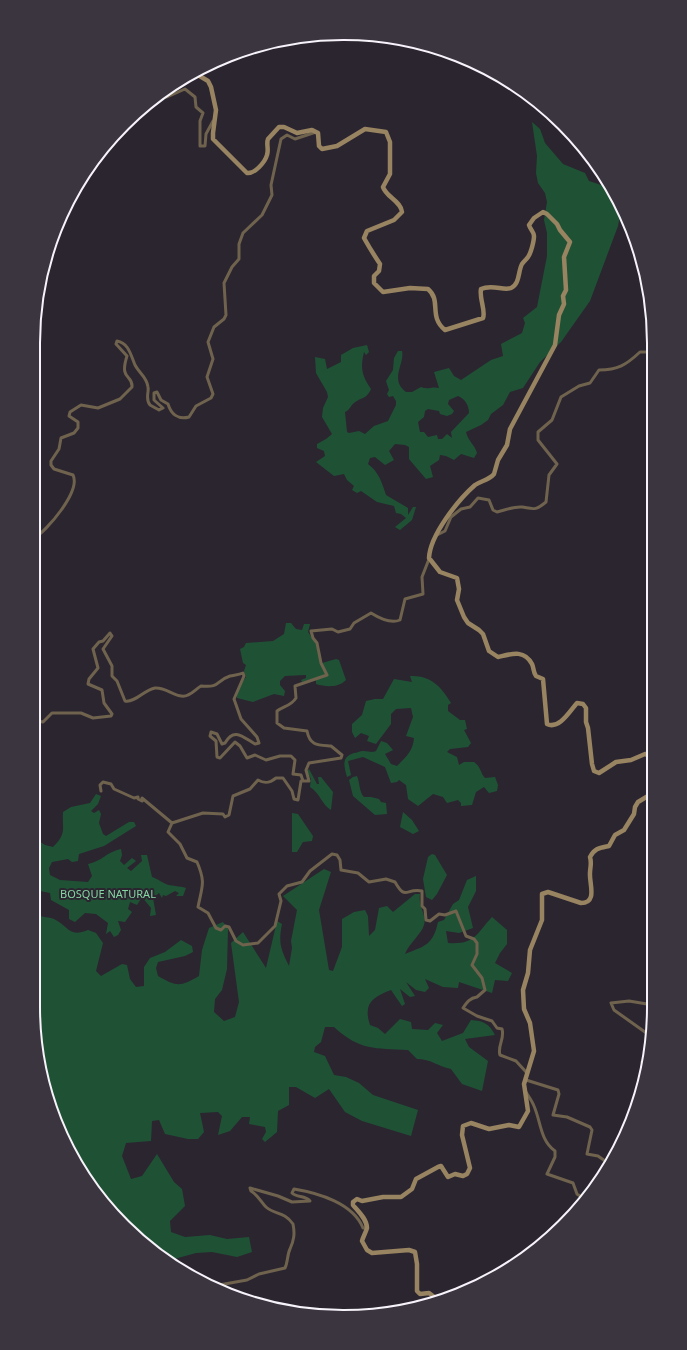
<svg xmlns="http://www.w3.org/2000/svg" width="687" height="1350" font-family="'Noto Sans',sans-serif">
  <style>
    .green { fill: #1f5235; fill-rule: evenodd }
    .lines { fill: none; stroke-linecap: round; stroke-linejoin: round }
    .street { stroke: #6f634e; stroke-width: 3 }
    .secondary { stroke: #988461; stroke-width: 4.5 }
    .labels { text-anchor: middle; dominant-baseline: central; stroke-width: 4; stroke-linejoin: round; paint-order: stroke }
    .park-label { font-size: 11px; fill: #83d6a2; stroke: #2b2530 }
    .rim { fill: none; stroke: #f7f3fa; stroke-width: 2 }
  </style>
  <rect width="100%" height="100%" fill="#2b2530"/>
  <path class="green" d="M532 122 540 129 545 143 563 164 585 173 589 181 604 186 615 198 621 210 618 226 590 301 561 342 540 362 523 388 510 392 503 405 491 414 488 420 481 425 466 432C468 441 475 445 477 453L474 458 461 454 454 460 446 456 440 455 439 460 430 466 433 477 426 479 409 459V447L405 445 395 444 389 451 394 460 385 465 375 457 370 458 368 464C379 472 382 483 386 495L408 508V515L413 507H416L412 520 400 530 395 527 406 518 401 514 396 513 394 506 377 502 361 491 357 493 352 490 354 486 347 480 344 474 334 476 316 462 325 456 324 451 317 448V444L326 439 332 434 322 417 323 408 328 397 327 392 316 373 315 357 325 359 327 369 341 362V355L353 348 367 345 369 352 366 355 364 352C360 368 362 376 371 389 366 400 361 397 354 403 350 406 350 410 345 412L347 432 349 433 359 431 365 434 374 426 388 421 396 405V401L393 396 389 397 387 394 389 390 386 381 393 370 394 358 398 351H402C405 364 389 379 406 392H412L421 387C428 390 432 386 439 388L434 372 449 368 454 376 461 380 491 360 503 356 501 344 522 333 525 323 523 318 537 307 547 256V233L544 220 547 202 545 193 538 183 536 173 537 156ZM458 396C465 399 469 405 469 413L451 432 452 438 447 434 442 439H438L437 435 428 437 424 432H420L418 422 424 417 425 411 428 409 439 411 440 414 447 416 452 414 454 411 448 404 449 400Z
    M286 623H291L296 629 302 630 304 624H310L308 632 317 645C316 656 325 664 325 675L302 682 301 680 306 678V675L285 676 280 681V685L285 691 284 696 274 694 253 702 237 698V689L246 677 244 671 246 665 243 663 240 649 244 647 246 643 273 641 284 634Z
    M336 659 339 660 346 680C338 688 326 687 316 684V679L328 675 322 663Z
    M410 676C430 675 441 686 451 703L448 705V711L460 720H465L467 729 464 730 471 743 468 747 450 749 447 752 457 757 459 765 464 762H474C482 768 480 773 485 778L495 777 498 785 497 791 489 793 484 787 476 792 472 805 461 806V803L458 800 447 803 443 797 433 794 418 806 408 799 406 785 399 780 397 782 391 783 385 767 363 757 348 761 351 775 347 777C344 766 341 757 354 753 357 753 360 751 363 751 369 751 371 753 376 751L381 741 387 743 393 750 385 754 391 764 397 766C406 757 413 751 414 738L406 736 413 717 411 708 396 709 391 714V724L376 744 367 741 369 736 361 733 355 738 352 732V724L362 715 366 701 375 699H383L394 679 412 682Z
    M309 769 317 784H319L318 777H321L333 792 331 810C322 805 320 793 310 787L311 779 307 771Z
    M357 776C360 783 359 792 364 797H371L379 799 381 802 386 803 387 814 375 815 353 796 349 780 353 777Z
    M96 794 101 796 98 804 91 811 94 813 99 810 101 814 99 823 103 834 106 836 129 822H134L136 826 104 846 79 854 78 861 72 862 68 859 52 862 49 868 50 875 60 880 88 882 92 876 88 864C101 862 108 851 121 849L122 855 120 861 124 865 132 858 136 861 127 868 131 871 142 861 141 855H147L152 877C158 879 161 882 166 884 170 886 180 886 186 888L183 896H176L179 893 175 891 166 896 163 895 162 898 159 893 153 898 156 915 150 916 151 908 142 897 137 905 130 902 128 909 132 912 125 922 118 921 121 930 118 935 114 937 110 931 106 934 108 923 96 914 85 913 75 922 69 919V910L51 900 50 893 40 891 33 894V824L37 840 45 845 53 847C67 833 62 830 63 812L71 807 90 803Z
    M403 812 412 820 419 831 413 834 400 827Z
    M292 813 298 814 313 836 312 841 303 842 297 852H292Z
    M432 854 435 855 447 875 437 894 432 900 426 897 423 879 428 857Z
    M324 869 331 872 319 910 329 970 333 971 342 947V919L354 912 365 910 368 916 369 936 375 930 379 908 387 906 393 912 415 894H420C418 908 427 914 424 925 422 933 408 945 405 954 425 946 433 945 438 922L444 920 453 904 459 900 467 880 476 876V891L468 907 473 928 459 933 446 931 448 943C475 945 476 934 492 917L507 930V944L500 953 495 963 512 973 508 981 495 980 492 993 459 982 458 988 443 987 425 979 429 988 425 992 416 990 406 982 415 996 410 997 400 989 405 1004 402 1006 391 990C372 997 363 1004 370 1025L378 1028 385 1034 400 1019 411 1022 412 1029 428 1030 435 1023 443 1025 437 1033 442 1041 463 1033 471 1020C483 1021 489 1023 495 1035L465 1039 469 1047 488 1061 482 1091 462 1084 451 1069C437 1066 431 1059 417 1059L408 1050C375 1048 360 1051 334 1027H325L321 1042 315 1047 314 1052 325 1056 334 1075 346 1077 359 1083 373 1095 418 1110 411 1136 362 1121 345 1112 329 1089 315 1098 296 1087H289V1105L278 1111 277 1132 265 1142 262 1139 266 1132 265 1127 249 1124 250 1117H242L230 1131 218 1135 222 1116 218 1112 200 1113 204 1132 198 1139H188L165 1134 159 1120 152 1121 151 1141 126 1143 122 1156 131 1179 142 1176 157 1154 174 1182 182 1189 185 1206 170 1221 171 1232 185 1237 210 1235 227 1239 249 1237 252 1252 237 1257 212 1252 196 1253 167 1261 97 1196 50 1107 33 1006V929L39 926 38 916C43 917 49 917 54 919 69 926 68 938 88 930L96 933 103 943 96 971 101 976 122 964 127 965 130 979 136 987 144 986V967L150 958 165 952 181 940 192 946 193 952 185 956 158 962 156 968 158 976C177 987 180 987 199 976L202 950 209 928 223 922 228 929 227 969 222 990 215 999 214 1012 224 1021 235 1017 239 1002 231 943 243 932 266 968 277 921 282 924C278 943 281 950 289 966L292 948 291 941 297 910 283 896Z"/>
  <g class="lines">
    <path class="street" d="M159 95 167 97 185 89 195 97 196 107 203 113 200 121V146H205L206 134 213 121
      M437 535 445 531 451 517 461 509 470 507 478 498 489 500 493 510 497 512C505 510 515 506 522 507 534 509 535 511 546 502L549 475 557 464 538 440V432L552 420 561 397 579 386 590 383 599 370C618 370 626 365 640 352H652
      M33 539C47 531 81 491 73 475L54 469 51 465V461L59 449 61 438 74 433 78 428V422L69 416 70 412 81 405 98 408 120 399 132 387C133 374 119 381 127 356L116 344 117 341C129 343 131 356 135 365 139 373 147 377 148 387 149 393 145 399 150 405L159 410 163 408 154 400V393L157 392 161 400 168 404C171 414 178 420 189 417L196 406 211 398 213 394 207 377 213 359 208 342 214 327 224 319 226 315 224 283 232 267 239 259V244L243 233 262 215 272 195 271 185 281 139 287 135 295 139 316 132
      M33 720 43 722 52 713H81L93 718 111 716 112 714 104 703 102 690 88 684 89 679 98 668 93 649 99 642 103 641 110 633 112 636 103 649 112 666V676L117 681 125 701C135 703 144 690 155 688 167 687 178 700 188 695 193 693 196 689 201 686 221 688 215 681 230 676 234 675 239 675 243 673L244 676 234 699 241 719 257 737 259 743 255 744C243 737 234 727 225 743L222 744 217 734 211 732 210 736 216 741 217 757 220 758 235 742 240 746 247 758 255 755 266 760 280 756H291L295 760 293 774 301 775 303 781
      M101 791 100 785 103 782 111 784 114 789 134 798 138 797V799L142 801V798L172 823 203 813 223 814 225 817 229 815 233 796 250 789 258 780C265 784 270 783 276 778H283L292 791 294 799 298 800 301 781H309L306 770 309 763 341 758 342 755 331 746C318 745 310 746 307 731L284 728 277 723V711C284 706 291 706 296 698L295 686 327 675 321 663 317 643 313 638 311 631 332 629 338 632 350 629 354 623 371 613C379 618 391 624 400 620L405 599 423 594 422 577 429 559
      M172 823 168 832 180 844 187 858 197 862C206 883 202 886 198 907L208 913 216 928 221 930 225 926 229 927 236 941 243 945 258 943 275 926 281 901 279 894 287 886 302 882 310 871 332 854 337 855 340 860 341 870 358 873 369 882 386 879 395 882C406 901 405 888 422 891V906L425 909 426 920 430 921 439 914 445 915 456 911 466 936 474 939 477 943V954L472 965 482 978 485 990 477 997C470 998 467 1002 463 1008L477 1016 492 1021 497 1028 502 1029C505 1039 497 1046 500 1055L516 1061 527 1073
      M652 1037 614 1010 611 1003 629 1001 653 1005
      M642 1062 648 1061
      M526 1080 558 1090 559 1094 553 1115 567 1117 590 1127 592 1130 587 1154 598 1156 608 1163
      M526 1092C529 1097 532 1101 534 1106 541 1122 540 1140 555 1151V1157L547 1174 573 1183 577 1194 583 1198
      M216 1289 219 1285 247 1280 259 1274 285 1268C288 1262 287 1255 290 1249 294 1240 295 1234 293 1224 284 1211 275 1215 266 1207 261 1202 258 1195 251 1191L250 1188 278 1196 292 1202 310 1201C305 1195 297 1198 292 1193L294 1189C318 1193 353 1203 363 1228H367
      M223 1292 239 1296 246 1300"/>
    <path class="secondary" d="M193 72 208 81 211 87 216 110 213 133V139L247 173C255 174 265 162 267 155 269 149 266 144 268 139L279 127H284L297 133 312 130 318 133 319 146 322 149 337 146 365 129 386 132 390 142V174L383 187C386 197 401 201 402 212L394 220 367 231 364 238C369 247 374 255 380 264L379 271 374 276V283L383 292 410 288 428 289C442 301 428 316 445 330L483 318C486 311 479 298 481 289 492 284 504 291 511 288 520 284 518 271 522 264 524 261 526 260 528 257 531 253 534 241 534 236 534 232 530 229 529 225L534 218 543 212 547 214 557 224 560 230 570 242 564 257 566 290 563 296 564 304 559 315 555 345 510 429 507 445 498 460 494 474C489 480 481 481 475 485 458 500 430 535 429 558L440 572 457 578 459 589 457 600 464 617 468 623 479 630 483 634 489 651 498 657C511 654 524 649 532 664 534 668 533 672 536 676L543 679 547 724C559 730 570 711 577 703L583 704 586 708V722L588 728 592 764 594 771 599 773 616 762 631 760 645 754 651 756 653 761
      M434 1299 433 1296 429 1293 420 1294 417 1291V1264L415 1252 409 1250 372 1253 367 1250 362 1241C363 1237 366 1232 367 1228 367 1219 358 1211 353 1205V1202L357 1199 362 1201 383 1197H401L412 1189 416 1179 438 1167 441 1166 448 1177 455 1174 463 1176 467 1174 470 1168 462 1135 463 1126 471 1123 489 1129 509 1125 519 1127 528 1111 524 1084 534 1051 530 1023 524 1009 523 990 528 973 530 950 542 920V894L548 892 581 903C598 903 589 883 590 873 590 867 592 864 590 857 595 848 599 848 609 846L615 835 624 830 634 814 635 807 638 802 653 793"/>
  </g>
  <g class="labels">
    <g class="park-label">
      <text x="108" y="893">BOSQUE NATURAL</text>
    </g>
  </g>
  <path d="M0 0H687V1350H0ZM343 40H344A303 303 0 0 1 647 343V1007A303 303 0 0 1 344 1310H343A303 303 0 0 1 40 1007V343A303 303 0 0 1 343 40Z" fill="#3b3540" fill-rule="evenodd"/>
  <path class="rim" d="M343 40H344A303 303 0 0 1 647 343V1007A303 303 0 0 1 344 1310H343A303 303 0 0 1 40 1007V343A303 303 0 0 1 343 40Z"/>
</svg>
